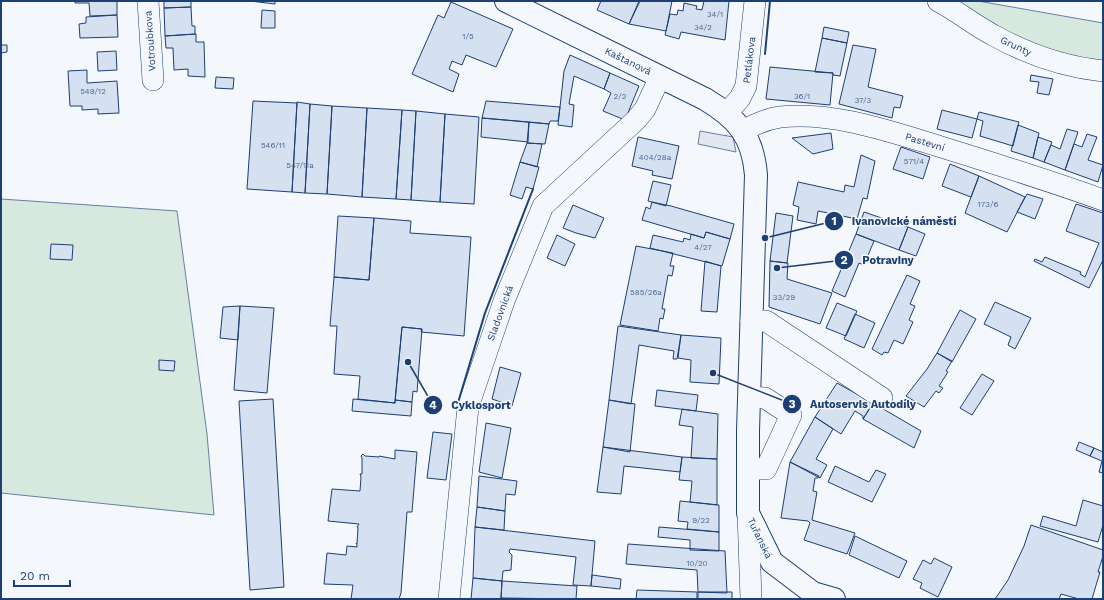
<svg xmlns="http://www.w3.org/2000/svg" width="1104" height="600" font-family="'Work Sans',sans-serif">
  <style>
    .green { fill: #d7e8df; stroke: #687fa3 }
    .parking { fill: #e3e8f0; stroke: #687fa3 }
    .building { fill: #d5e0f0; stroke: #1d3f73 }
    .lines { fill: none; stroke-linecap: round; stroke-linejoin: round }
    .minor-casing { stroke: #1d3f73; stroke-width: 22 }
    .major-casing { stroke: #1d3f73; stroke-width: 24 }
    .minor { stroke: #f4f7fb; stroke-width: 21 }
    .major { stroke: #f4f7fb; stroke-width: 22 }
    .wall { stroke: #1d3f73; stroke-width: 2 }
    .labels { text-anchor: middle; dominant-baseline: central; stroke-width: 3; stroke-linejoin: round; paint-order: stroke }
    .number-label { font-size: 8px; fill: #4b6792 }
    .street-label { font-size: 10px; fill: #1d3f73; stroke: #f4f7fb }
    .leader { fill: none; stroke: #1d3f73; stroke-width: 1.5 }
    .callout-dot { fill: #1d3f73; stroke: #f4f7fb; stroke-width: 1.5 }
    .mark-label { font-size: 12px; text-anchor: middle; font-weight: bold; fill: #fff }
    .callout-label { font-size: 11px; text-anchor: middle; font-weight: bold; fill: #1d3f73; stroke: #f4f7fb; stroke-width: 3; stroke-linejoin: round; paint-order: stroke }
  </style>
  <rect width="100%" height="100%" fill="#f4f7fb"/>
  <path class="green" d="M956 1H978L1103 23V62L1081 60 1020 40Z
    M1 199 177 211 207 434 214 515 1 493Z"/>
  <path class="parking" d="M700 131 733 137 736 152 698 144Z"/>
  <path class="building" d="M75 1H117V15L90 16 89 3H75Z
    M164 1H191V7L164 8Z
    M250 1H275V4Z
    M601 1H639L629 24 597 10Z
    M640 1H672L666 31 629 24Z
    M704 1H729L725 40 681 32 679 39 665 35 670 14 677 15 678 10 683 11 684 3 697 6 696 9 702 10Z
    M451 2 513 29 496 67 466 55 462 65 452 61 449 69 459 74 453 92 412 74 438 15 444 18Z
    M191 7 192 26H195V34L165 36 164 8Z
    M262 10 275 11V28H261Z
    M117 15 118 37 80 38 79 24 86 23V17Z
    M824 27 849 32 847 43 822 38Z
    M196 34V42H204L205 77 188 76V69L174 70 173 48H166L165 36Z
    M822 38 847 43 840 76 833 75V73L815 72Z
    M1 45H7V52L1 53Z
    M853 45 876 49 868 87 903 96 900 108 894 107 892 118 839 104Z
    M116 51 117 70 98 71 97 52Z
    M570 55 610 73 604 89 574 76 569 104 574 105 572 127 558 125 564 71Z
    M770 67 833 73 830 105 766 99Z
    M87 70V83L117 81 119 113 98 114V109L82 110V106H70L68 71Z
    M610 73 639 86 625 120 603 111 611 93 604 89Z
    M1031 75 1053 79 1049 95 1037 93 1039 82 1030 81Z
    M216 77 234 78 233 89 215 88Z
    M253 101 297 103 292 192 247 189Z
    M486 101 560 107 558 121H550L549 124 482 118Z
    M297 102 310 104 305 193 292 192Z
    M310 104 332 106 327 194 305 193Z
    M332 106 367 108 362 197 327 194Z
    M367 108 402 110 396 199 362 197Z
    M402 110 416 111 411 200 396 199Z
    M942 110 977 119 972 138 937 129Z
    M416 111 445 114 440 202 411 200Z
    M979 112 1019 122 1013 146 980 136 983 121 977 119Z
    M445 114 479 117 474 204 440 202Z
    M482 118 529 122 528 142 481 137Z
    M529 122 549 124 545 144 527 143Z
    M1018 125 1039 133 1033 158 1011 151Z
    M1067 129 1078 132 1065 170 1044 162 1051 145 1060 149Z
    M831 133 833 149 813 154 792 138Z
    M1087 134 1097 137 1088 160 1103 165 1098 182 1065 170 1074 144 1082 147Z
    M638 137 679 146 672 179 652 175 653 171 632 166Z
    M1038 137 1052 142 1044 162 1033 158Z
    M527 143 542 144 537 167 520 162Z
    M901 147 930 157 923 179 893 169Z
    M861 155 875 161 867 199 863 198 857 219 818 211 816 224 797 220 799 207 793 205 798 182 844 192 845 185 854 187Z
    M520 162 539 167 533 189 526 187 522 199 510 195Z
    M950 164 979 176 971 197 942 186Z
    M979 176 1025 197 1007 232 965 213Z
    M653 181 671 185 666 206 648 201Z
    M1027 194 1043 199 1035 219 1017 212Z
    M652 202 671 206 734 224 730 239 706 232 704 238 642 220 646 207 650 209Z
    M1076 204 1103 213V260L1089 288 1034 261 1035 259 1042 262 1045 257 1081 272 1080 274 1085 277 1099 243 1066 231Z
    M573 205 604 218 595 238 576 233 563 228Z
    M864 212 908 227 899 250 856 234Z
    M776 213 793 216 787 263 770 261Z
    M338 216 374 218 369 280 334 277Z
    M374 218 411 221 410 233 471 237 464 336 421 332 422 329 402 327 395 403 358 399 360 376 334 374 337 326H330L334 277 369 280Z
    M908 227 925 234 916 256 899 250Z
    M706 232 730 239 722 266 650 248 653 235 683 242 684 238 690 240 691 234 704 238Z
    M856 234 874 241 864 265 859 263 845 297 832 291Z
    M557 235 575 244 565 266 547 258Z
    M51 244 73 245 72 260 50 259Z
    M636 246 673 253 670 266H674L672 276 668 275 662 309H665L663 319 660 318 658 331 620 325Z
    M705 261 721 266 717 312 701 311Z
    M770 261 788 263 787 279 832 293 820 324 769 307Z
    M907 275 920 281 910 304 915 306 909 320 913 322 903 344 894 340 888 353 884 352 882 355 872 349Z
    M995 302 1031 318 1015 349 1008 345 1011 337 984 324Z
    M837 303 857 311 846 336 826 328Z
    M240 306 274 308 267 393 234 390Z
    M240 306 238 340 220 338 223 307Z
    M960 310 976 319 952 362 937 353Z
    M855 314 875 323 864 348 844 339Z
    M618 326 681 335 677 359H673L674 351 639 345 631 404 609 400Z
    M402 327 422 329 417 392 413 391 412 402 395 400Z
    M681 335 721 338 719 384 690 382 691 360 678 358Z
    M937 353 952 361 946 371 948 372 939 386 943 388 939 393 936 391 924 407 906 396 927 369Z
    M159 360 175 361 174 371 159 370Z
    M500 367 521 373 512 406 492 399Z
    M982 374 994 381 972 415 960 408Z
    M837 383 873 403 863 419V416L855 411 841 434 815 417Z
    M657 390 698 395 696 411 655 406Z
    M273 399 284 587 250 590 239 401Z
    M353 399 395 403V400L412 402 411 416 352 411Z
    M609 400 635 404 630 452 603 447Z
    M873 403 921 431 914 448 863 419Z
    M682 409 718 414 717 459 691 458 693 427 679 425Z
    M815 417 833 429 816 459 827 465 820 478 790 462Z
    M486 423 511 428 502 478 479 472Z
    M433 432 452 434 446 480 427 478Z
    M1079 442 1094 448 1090 456 1076 450Z
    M603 447 682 457 680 472 624 466 621 494 597 492Z
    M1094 448 1103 452V473L1099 472 1102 461 1090 456Z
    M395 450 417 452 412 512H407L401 593 399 599H351L353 585 324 584 327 553 346 555 347 546 357 547V545L356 543 357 544 358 527H357L359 524 328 521 332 489 360 491 361 477 360 474H362V458L361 456 363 454 365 456 379 457V456L395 459Z
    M682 457 717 459V505L690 502 692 481 679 480Z
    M790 462 819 476 818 478H815L813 491 817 492 812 520 855 533 847 554 804 540 810 523 808 521 781 518Z
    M835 466 869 482 876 470 886 474 872 502 828 482Z
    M479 476 517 481 515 495 506 494 505 511 477 507Z
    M1083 500 1103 506V525L1098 542 1040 526 1043 516 1076 526Z
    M680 501 719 505V532L687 529 688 522 678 521Z
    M477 507 505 511 504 530 475 527Z
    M1031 525 1103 550V556L1098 572H1100L1092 599H1079L1061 594 1059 599H995L1008 580 1024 546Z
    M475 527 595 541 591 586 573 585 576 557 510 549 509 552 512 555 511 570 503 571 502 581 473 578Z
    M659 527 719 532V551L690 550V540L658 537Z
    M855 536 907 561 899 578 849 555Z
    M628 544 725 551 727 593 698 592 697 570 626 564Z
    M934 558 952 567 938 597 920 588 922 583 913 579 923 560 931 564Z
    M592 575 621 579 620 589 591 586Z
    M473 578 502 581 501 599H471Z
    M502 581 577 586 576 599 501 598Z
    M637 590 697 592V599H636Z
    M698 592H732V599H698Z"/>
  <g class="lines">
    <defs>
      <path id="minor" d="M148 1 153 80
        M938 1C957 11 974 25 993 35 1027 54 1064 67 1103 71
        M727 113 740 98 746 86 755 1
        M743 131C755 124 766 119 780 117 831 111 889 131 938 146 993 163 1048 180 1103 200
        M751 321H766L882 398
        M748 469H766L791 415 765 398 749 397
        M748 513 751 599
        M449 599 468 407 504 301 543 206 636 120 645 109 660 77"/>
      <path id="major" d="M506 1 705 99C737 118 753 136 756 175L748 431V513L772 562 813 593 834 599"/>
    </defs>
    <use href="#minor" class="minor-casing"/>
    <use href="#major" class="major-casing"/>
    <use href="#minor" class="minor"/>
    <use href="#major" class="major"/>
    <path class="wall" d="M765 54 770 1
      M457 406 485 313 533 189"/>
  </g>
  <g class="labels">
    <g class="number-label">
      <text x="715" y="14">34/1</text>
      <text x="703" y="27">34/2</text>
      <text x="468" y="36">1/5</text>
      <text x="93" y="91">549/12</text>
      <text x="620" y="96">2/2</text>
      <text x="802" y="96">36/1</text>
      <text x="863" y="100">37/3</text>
      <text x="273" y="145">546/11</text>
      <text x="655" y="157">404/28a</text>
      <text x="914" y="161">571/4</text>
      <text x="300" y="165">547/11a</text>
      <text x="988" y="204">173/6</text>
      <text x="703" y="247">4/27</text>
      <text x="646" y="292">585/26a</text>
      <text x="784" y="297">33/29</text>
      <text x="701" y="520">9/22</text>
      <text x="697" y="563">10/20</text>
    </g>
    <g class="street-label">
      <text transform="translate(150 41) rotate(-94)">Votroubkova</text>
      <text transform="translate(1016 46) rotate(25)">Grunty</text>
      <text transform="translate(749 60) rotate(-83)">Petlákova</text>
      <text transform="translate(628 61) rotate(26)">Kaštanová</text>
      <text transform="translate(925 142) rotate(17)">Pastevní</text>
      <text transform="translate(500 313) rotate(-70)">Sladovnická</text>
      <text transform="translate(760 538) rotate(64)">Tuřanská</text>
    </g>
  </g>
  <path class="leader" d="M765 238L834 221M777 268L844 260M713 373L792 404M408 362L433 405"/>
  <g class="callout-dot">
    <circle cx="765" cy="238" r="4"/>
    <circle cx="777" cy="268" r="4"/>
    <circle cx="713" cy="373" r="4"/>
    <circle cx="408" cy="362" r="4"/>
    <circle cx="834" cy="221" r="10"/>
    <circle cx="844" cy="260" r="10"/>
    <circle cx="792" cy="404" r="10"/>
    <circle cx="433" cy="405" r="10"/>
  </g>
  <g class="mark-label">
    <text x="834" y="225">1</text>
    <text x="844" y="264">2</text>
    <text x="792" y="408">3</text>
    <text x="433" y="409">4</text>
  </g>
  <g class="callout-label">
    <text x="904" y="225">Ivanovické náměstí</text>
    <text x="888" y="264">Potraviny</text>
    <text x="863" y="408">Autoservis Autodíly</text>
    <text x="481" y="409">Cyklosport</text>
  </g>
  <rect width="1104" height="600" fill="none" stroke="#1d3f73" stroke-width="4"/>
  <path d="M14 580v6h56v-6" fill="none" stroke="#1d3f73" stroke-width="2"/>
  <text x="20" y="580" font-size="12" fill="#1d3f73" stroke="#f4f7fb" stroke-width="3" paint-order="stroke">20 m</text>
</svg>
